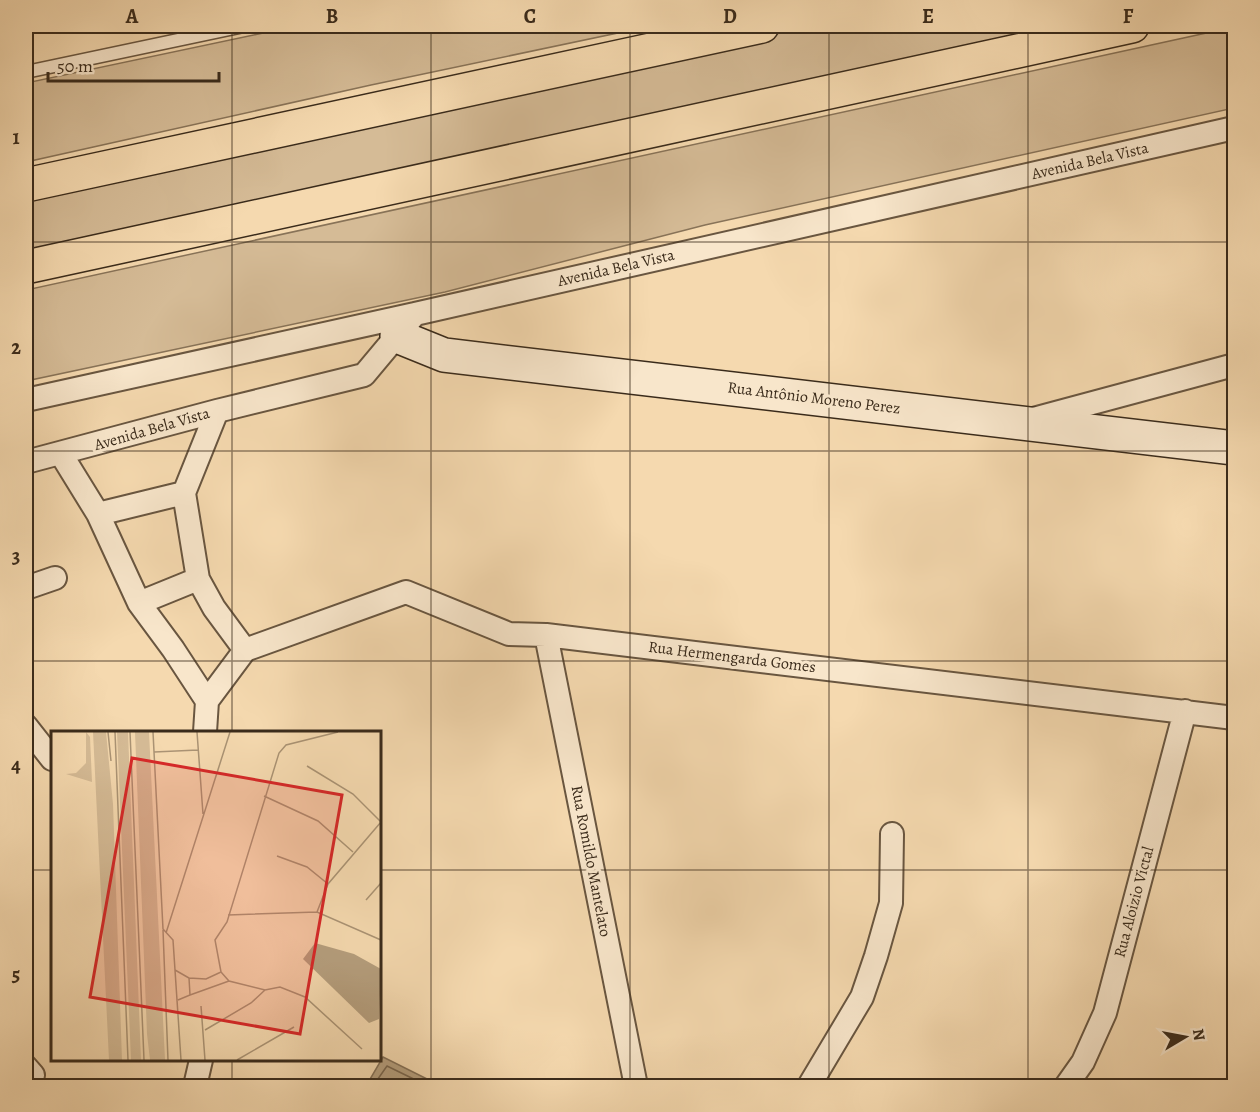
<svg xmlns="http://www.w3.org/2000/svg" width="1260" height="1112" font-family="Alegreya,serif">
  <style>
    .green { fill: #d5bb96; stroke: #887358; stroke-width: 1.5 }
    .water { fill: #b59e7d; stroke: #847056; stroke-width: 1.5 }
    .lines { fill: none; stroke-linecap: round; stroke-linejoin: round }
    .shore { stroke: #78644c; stroke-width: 1.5 }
    .lane-casing { stroke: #695640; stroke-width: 15 }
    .street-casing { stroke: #695640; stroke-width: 26 }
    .secondary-casing { stroke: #3a2b1b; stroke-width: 36 }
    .highway-casing { stroke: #3a2b1b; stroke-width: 36 }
    .lane { stroke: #f8e6cb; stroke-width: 12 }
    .street { stroke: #f8e6cb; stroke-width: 22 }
    .secondary { stroke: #f8e6cb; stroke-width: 33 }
    .highway { stroke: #f5d9af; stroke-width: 33 }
    .grid { fill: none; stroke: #3a2b1b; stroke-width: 1.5; stroke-opacity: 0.55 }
    .labels { text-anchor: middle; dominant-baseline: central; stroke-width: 6; stroke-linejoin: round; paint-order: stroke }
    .street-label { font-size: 16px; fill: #3a2b1b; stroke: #f8e6cb }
    .inset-road { fill: none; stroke: #aa9374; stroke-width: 1.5 }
    .view { fill: #d62828; fill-opacity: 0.15; stroke: #d62828; stroke-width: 3 }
    .inset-edge { fill: none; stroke: #3a2b1b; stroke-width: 3 }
    .neatline { fill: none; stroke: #3a2b1b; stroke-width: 2 }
    .grid-label { font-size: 20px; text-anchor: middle; font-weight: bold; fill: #3a2b1b }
  </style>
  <rect width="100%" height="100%" fill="#f5d9af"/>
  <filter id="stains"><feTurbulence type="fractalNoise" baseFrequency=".00333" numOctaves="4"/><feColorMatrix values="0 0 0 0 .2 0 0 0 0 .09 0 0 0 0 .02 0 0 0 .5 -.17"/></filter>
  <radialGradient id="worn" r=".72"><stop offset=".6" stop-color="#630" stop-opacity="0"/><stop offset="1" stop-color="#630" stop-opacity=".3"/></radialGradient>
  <path class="green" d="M296 26H651L371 85 26 162V83Z
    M812 26H1071L26 256V198Z
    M1234 27V108L705 225 445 292 26 381V290Z"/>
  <path class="water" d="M383 1057 441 1086H366Z"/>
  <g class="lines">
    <path class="shore" d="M373 1086 387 1066 428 1086"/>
    <defs>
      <path id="lane" d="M26 72 244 26"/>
      <path id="street" d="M26 400 415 314
        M1033 419 1234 365
        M61 454 98 514 184 493 217 411
        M26 462 217 411 364 375 415 314 1234 128
        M184 493 198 579 214 608 245 650
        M98 514 139 603 173 649 207 701
        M26 588 55 578
        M139 603 198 579
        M546 635 636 1086
        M245 650 406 592 509 634 546 635 1234 718
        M26 726 52 759
        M205 732 207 701 245 650
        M26 1067 33 1075
        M195 1086 201 1060
        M809 1086 862 997 876 956 891 903 892 834
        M1066 1086 1083 1062 1105 1013 1185 711"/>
      <path id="secondary" d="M397 336 444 355 1234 448"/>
      <path id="highway" d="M26 185 762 26
        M26 267 1132 26"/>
    </defs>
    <use href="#lane" class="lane-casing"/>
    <use href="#street" class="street-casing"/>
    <use href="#secondary" class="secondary-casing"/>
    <use href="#highway" class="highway-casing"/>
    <use href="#lane" class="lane"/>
    <use href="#street" class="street"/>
    <use href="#secondary" class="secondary"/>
    <use href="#highway" class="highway"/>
  </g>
  <path class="grid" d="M232 26V732M431 26V1086M630 26V1086M829 26V1086M1028 26V1086M26 242H1234M26 451H1234M26 661H1234M26 870H52M380 870H1234M232 1060V1086"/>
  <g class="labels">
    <g class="street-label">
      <text transform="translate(1090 161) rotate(-13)">Avenida Bela Vista</text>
      <text transform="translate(616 268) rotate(-13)">Avenida Bela Vista</text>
      <text transform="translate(814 398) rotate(7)">Rua Antônio Moreno Perez</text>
      <text transform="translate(152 429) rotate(-16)">Avenida Bela Vista</text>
      <text transform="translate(732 657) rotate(7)">Rua Hermengarda Gomes</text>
      <text transform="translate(591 861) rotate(79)">Rua Romildo Mantelato</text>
      <text transform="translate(1134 902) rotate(-75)">Rua Aloizio Victal</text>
    </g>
  </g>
  <g transform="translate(51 731)">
    <rect width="330" height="330" fill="#f5d9af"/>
    <path d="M35 1 39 6 41 51 15 43 25 42 35 32ZM42 1H55L62 73 71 329H58ZM66 1H77L90 329H80ZM84 1H98L114 329H99L96 303Z" fill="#d5bb96"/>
    <path d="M264 212 303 223 330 238 328 288 318 292 252 228Z" fill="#b59e7d"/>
    <path class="inset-road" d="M57 1 60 30M64 1 77 329M79 1 93 329M102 1 112 198 122 209 130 329M146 1 152 83M103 21 147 19M256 35 302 63 330 91M213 65 267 90 302 121M226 125 256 136 277 153M315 169 330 152M266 181 277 153 330 91M177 184 266 181 330 209M112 199 117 329M115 202 179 1M124 239 138 247 139 264 127 269M170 241 164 209 176 191 228 22 235 14 287 1M170 241 178 250 214 259 229 256 254 266 311 318M138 247 155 248 170 241M139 264 178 250M150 275 154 329M154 299 200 272 214 259M186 329 243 296"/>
    <path class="view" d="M81 27 291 64 249 303 39 266Z"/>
    <rect width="330" height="330" class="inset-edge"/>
  </g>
  <rect width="1260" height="1112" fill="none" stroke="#f5d9af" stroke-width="66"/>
  <g transform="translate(1185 1037) rotate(80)" stroke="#f8e6cb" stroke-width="4.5" paint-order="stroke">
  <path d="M0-4.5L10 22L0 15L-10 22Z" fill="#3a2b1b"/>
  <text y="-9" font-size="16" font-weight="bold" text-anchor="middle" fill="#3a2b1b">N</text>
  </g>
  <path d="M48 72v9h171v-9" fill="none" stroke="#3a2b1b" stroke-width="3"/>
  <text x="57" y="72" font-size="18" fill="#3a2b1b" stroke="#f8e6cb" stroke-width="4.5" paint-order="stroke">50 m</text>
  <rect x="33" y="33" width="1194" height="1046" class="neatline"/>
  <g class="grid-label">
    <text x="132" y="23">A</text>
    <text x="332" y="23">B</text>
    <text x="530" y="23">C</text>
    <text x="730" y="23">D</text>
    <text x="928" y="23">E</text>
    <text x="1128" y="23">F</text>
    <text x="16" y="144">1</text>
    <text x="16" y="354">2</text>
    <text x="16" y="563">3</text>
    <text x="16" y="772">4</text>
    <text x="16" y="981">5</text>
  </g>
  <rect width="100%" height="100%" filter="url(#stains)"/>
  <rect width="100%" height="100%" fill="url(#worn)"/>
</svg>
